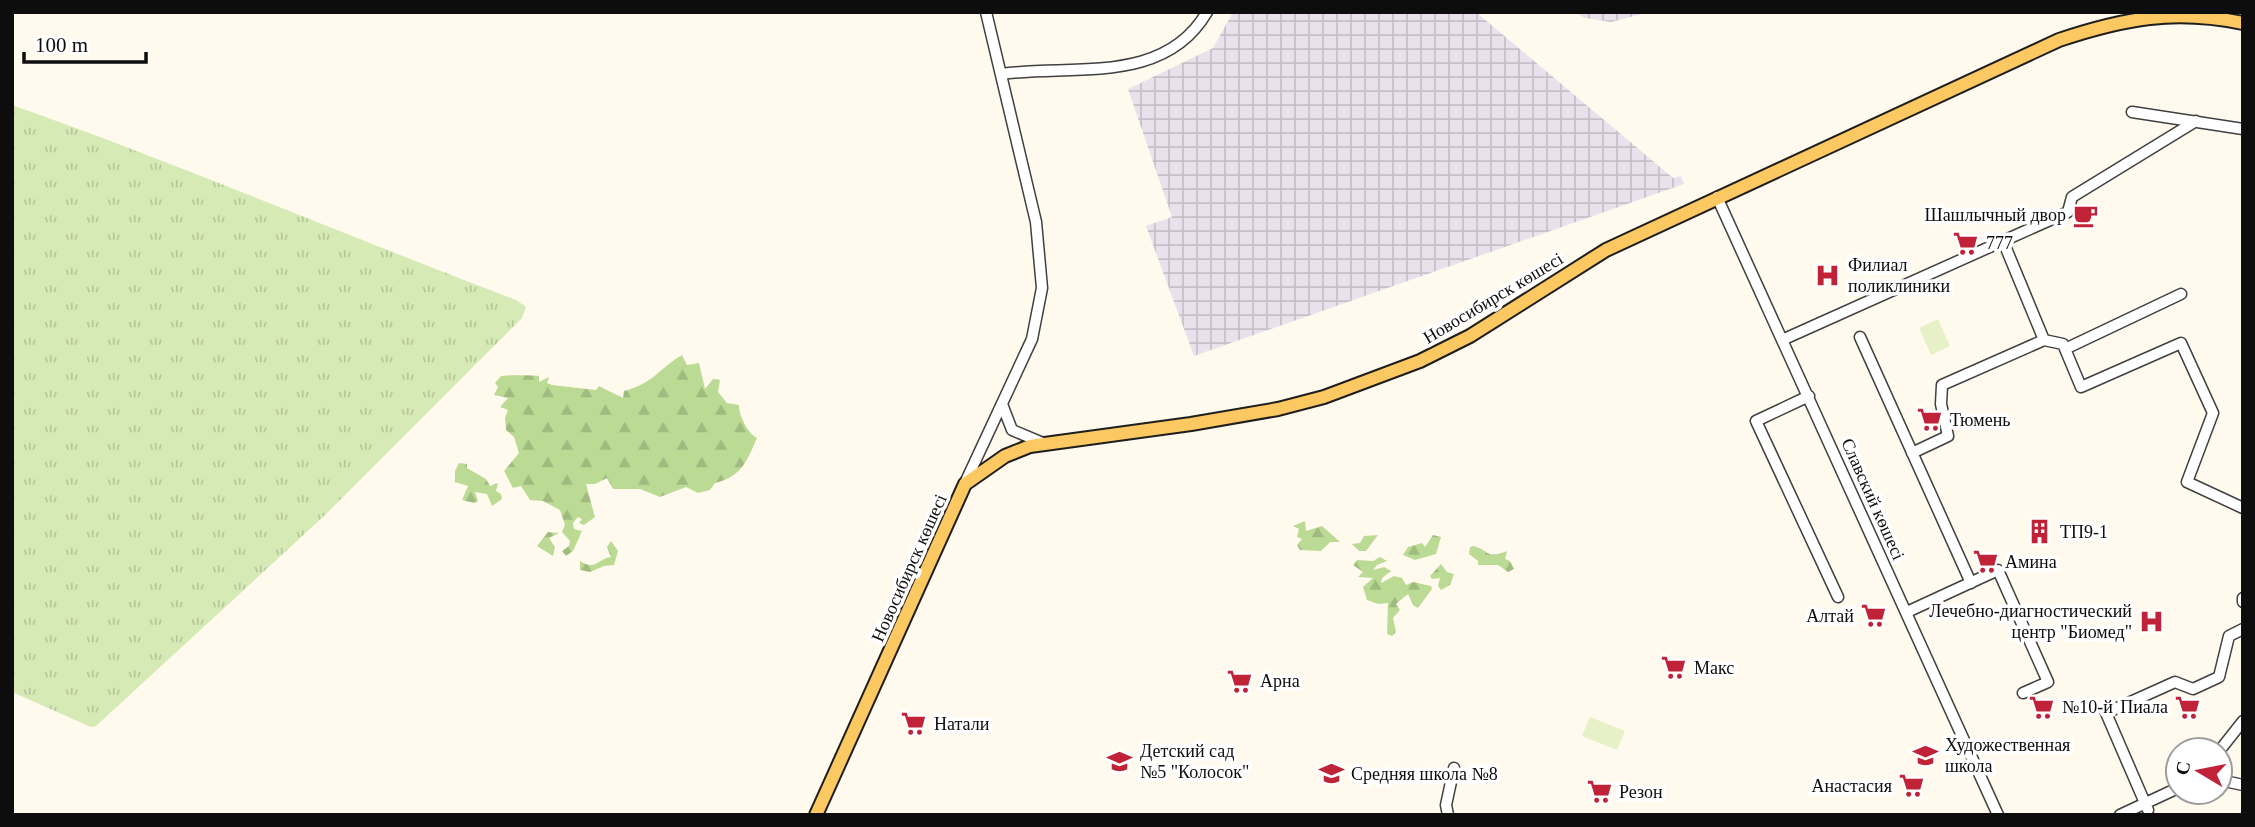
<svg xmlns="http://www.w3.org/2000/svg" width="2255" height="827" font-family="Georgia,serif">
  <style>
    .industrial { fill: url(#industrial-grid) }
    .grass { fill: url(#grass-tufts) }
    .forest { fill: url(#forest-firs) }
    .pitch { fill: #e7f1c8 }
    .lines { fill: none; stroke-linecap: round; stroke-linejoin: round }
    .minor-casing { stroke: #404040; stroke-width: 13 }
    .major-casing { stroke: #1e1e1e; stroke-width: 16 }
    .minor { stroke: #fff; stroke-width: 10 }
    .major { stroke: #fbc861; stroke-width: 12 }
    .labels { text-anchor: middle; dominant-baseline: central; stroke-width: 7; stroke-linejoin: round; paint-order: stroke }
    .poi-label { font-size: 18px; fill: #0d0d0d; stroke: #fff; text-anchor: start }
    .street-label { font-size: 18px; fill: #0d0d0d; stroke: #fff }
  </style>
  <defs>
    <pattern id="industrial-grid" width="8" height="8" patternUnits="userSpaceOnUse" patternTransform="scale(1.75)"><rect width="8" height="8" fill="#eae1ec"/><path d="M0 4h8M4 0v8" fill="none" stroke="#c8c0c9"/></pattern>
    <pattern id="grass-tufts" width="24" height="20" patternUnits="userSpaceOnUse" patternTransform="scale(1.75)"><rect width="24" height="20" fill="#d6eab6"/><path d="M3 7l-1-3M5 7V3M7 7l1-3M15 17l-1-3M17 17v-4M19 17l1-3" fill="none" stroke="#b6c89b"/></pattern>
    <pattern id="forest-firs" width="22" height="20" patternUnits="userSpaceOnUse" patternTransform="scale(1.75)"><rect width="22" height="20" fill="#bbdb95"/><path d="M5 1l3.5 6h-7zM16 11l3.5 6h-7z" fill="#a0bb7f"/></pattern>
  </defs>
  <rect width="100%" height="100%" fill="#fffaed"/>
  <path class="industrial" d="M1233 12H1476L1673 178 1681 176 1684 184 1194 356 1146 226 1172 217 1128 89 1213 48Z
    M1574 12H1650L1611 22 1585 18Z"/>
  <path class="grass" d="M12 105C182 165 347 236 516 300L526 307 522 318 324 516 96 726 91 727 12 692Z"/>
  <path class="forest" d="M682 355 687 365 699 363 705 389 713 379 720 380 718 392 727 403 739 405C738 414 748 434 757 438 747 461 741 477 715 483L710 490 698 493 686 487 660 497 640 489H613L607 478 595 484H586L595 517 584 525 579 523 582 519 578 517 573 523 574 529 582 531 573 551 566 556 562 551 569 546 570 541 562 532 565 525 560 510 543 501 530 500 521 486 513 488 504 471 519 453 514 437 506 430 505 418 508 410 500 407 508 398 494 395 498 387 495 383 501 376C506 375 533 375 539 376V382L549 377 547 383 552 385 596 390 599 386 623 398 624 391C654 383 657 370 682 355Z
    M459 463 467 464V468L486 479 490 486 498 483 496 491 501 494 502 499 492 506 487 494 475 492 478 501 474 503 462 500 468 486 455 482V471Z
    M1305 521 1306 531 1322 526 1340 542H1330L1321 551 1300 550 1297 545 1302 539 1297 537 1299 529 1293 526Z
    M548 532 559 533 549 538 555 547 553 556 537 546Z
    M1378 535 1366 551H1359L1352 544 1360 543 1364 536Z
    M1433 535 1441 537 1436 554 1415 560 1403 555 1408 547 1422 543 1425 547Z
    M611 541 618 551 614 565 604 566 590 572 580 570V561C596 571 597 559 611 557L607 547Z
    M1474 546C1492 552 1485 559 1507 551L1505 559 1510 561 1514 569 1508 572 1498 565H1478V561L1469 554 1470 547Z
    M1380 557 1387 561 1377 565 1373 570 1384 567 1391 571 1382 578 1381 583 1394 576 1402 578 1406 585 1413 582 1431 586 1432 589 1418 608 1413 605 1408 594 1396 604 1400 610 1393 618 1396 632 1392 636 1387 634 1388 603 1378 604 1367 600 1363 587 1373 578 1358 577 1363 572 1353 565 1357 560 1373 561Z
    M1441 564 1447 572 1454 574 1450 585 1441 590 1438 586 1440 578 1432 579 1430 576Z"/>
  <path class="pitch" d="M1938 319 1950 346 1931 355 1919 328Z
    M1590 717 1625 731 1617 750 1582 736Z"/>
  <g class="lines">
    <defs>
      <path id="minor" d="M1002 74C1071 64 1164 86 1207 12
        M2132 112 2243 129
        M1717 197 1998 815
        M2003 241 2068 212 2072 197 2196 121
        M1860 337 1971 583
        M1782 340 2003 241 2044 340 2063 344 2081 387 2181 343 2213 413 2187 482 2243 508
        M2065 349 2181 294
        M1809 396 1756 421 1838 597
        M1002 404 1012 430 1043 443
        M1912 453 1948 436 1941 404 1942 385 2044 340
        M965 483 1032 339 1042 288 1036 222 986 12
        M2243 598V602
        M1907 612 1998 570 2048 682 2023 693
        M2220 750 2243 721
        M2220 780 2243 785
        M2148 810 2106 713 2175 682 2193 689 2219 677 2229 636 2243 629
        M1448 815 1446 805 1454 768
        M2120 815 2178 788"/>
      <path id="major" d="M816 815 965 484 1005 456 1030 446 1191 424 1278 409 1324 397 1420 361 1470 336 1606 250 2059 40C2125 18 2174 9 2243 23"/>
    </defs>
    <use href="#minor" class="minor-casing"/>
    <use href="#major" class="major-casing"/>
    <use href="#minor" class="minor"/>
    <use href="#major" class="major"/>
  </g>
  <defs>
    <symbol id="cafe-bare" viewBox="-9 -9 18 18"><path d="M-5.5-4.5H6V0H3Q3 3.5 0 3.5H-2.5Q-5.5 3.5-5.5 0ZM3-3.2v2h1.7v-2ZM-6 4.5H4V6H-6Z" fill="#c02238" stroke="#fff" stroke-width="2.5" paint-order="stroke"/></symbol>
    <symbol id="supermarket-bare" viewBox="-9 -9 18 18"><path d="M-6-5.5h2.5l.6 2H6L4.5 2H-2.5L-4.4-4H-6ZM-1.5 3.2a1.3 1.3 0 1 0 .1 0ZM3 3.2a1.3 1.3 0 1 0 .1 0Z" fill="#c02238" stroke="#fff" stroke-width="2.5" paint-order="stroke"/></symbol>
    <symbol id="hospital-bare" viewBox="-9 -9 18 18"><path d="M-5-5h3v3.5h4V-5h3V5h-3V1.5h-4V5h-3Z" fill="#c02238" stroke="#fff" stroke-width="2.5" paint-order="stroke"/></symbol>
    <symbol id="building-bare" viewBox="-9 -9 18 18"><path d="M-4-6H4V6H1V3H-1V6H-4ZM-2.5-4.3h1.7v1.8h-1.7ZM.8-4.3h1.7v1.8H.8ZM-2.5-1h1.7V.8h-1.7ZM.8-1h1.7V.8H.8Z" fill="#c02238" stroke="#fff" stroke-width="2.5" paint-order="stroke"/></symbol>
    <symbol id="school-bare" viewBox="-9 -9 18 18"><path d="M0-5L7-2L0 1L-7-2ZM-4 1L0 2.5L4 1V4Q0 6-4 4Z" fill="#c02238" stroke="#fff" stroke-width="2.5" paint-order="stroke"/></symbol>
  </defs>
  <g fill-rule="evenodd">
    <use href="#cafe-bare" x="2068" y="198" width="35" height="35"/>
    <use href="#supermarket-bare" x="1948" y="226" width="35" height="35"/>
    <use href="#hospital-bare" x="1810" y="258" width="35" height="35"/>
    <use href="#supermarket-bare" x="1912" y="402" width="35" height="35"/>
    <use href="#building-bare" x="2022" y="514" width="35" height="35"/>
    <use href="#supermarket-bare" x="1968" y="544" width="35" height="35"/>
    <use href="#supermarket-bare" x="1856" y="598" width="35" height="35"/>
    <use href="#hospital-bare" x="2134" y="604" width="35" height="35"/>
    <use href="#supermarket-bare" x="1656" y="650" width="35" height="35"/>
    <use href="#supermarket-bare" x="1222" y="664" width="35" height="35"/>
    <use href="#supermarket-bare" x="2024" y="690" width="35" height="35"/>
    <use href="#supermarket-bare" x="2170" y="690" width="35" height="35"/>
    <use href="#supermarket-bare" x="896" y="706" width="35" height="35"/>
    <use href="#school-bare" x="1908" y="738" width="35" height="35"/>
    <use href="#school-bare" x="1102" y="744" width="35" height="35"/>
    <use href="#school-bare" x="1314" y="756" width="35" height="35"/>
    <use href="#supermarket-bare" x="1894" y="768" width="35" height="35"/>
    <use href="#supermarket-bare" x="1582" y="774" width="35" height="35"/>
  </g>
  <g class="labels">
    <g class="poi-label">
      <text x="2066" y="215" text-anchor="end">Шашлычный двор</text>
      <text x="1986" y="243">777</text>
      <text x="1848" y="265">Филиал<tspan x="1848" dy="21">поликлиники</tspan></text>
      <text x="1950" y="420">Тюмень</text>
      <text x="2060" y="532">ТП9-1</text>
      <text x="2005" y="562">Амина</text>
      <text x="2132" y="611" text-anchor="end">Лечебно-диагностический<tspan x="2132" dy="21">центр "Биомед"</tspan></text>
      <text x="1854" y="616" text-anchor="end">Алтай</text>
      <text x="1694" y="668">Макс</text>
      <text x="1260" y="681">Арна</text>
      <text x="2062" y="707">№10-й</text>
      <text x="2168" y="707" text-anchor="end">Пиала</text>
      <text x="934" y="724">Натали</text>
      <text x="1945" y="745">Художественная<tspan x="1945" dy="21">школа</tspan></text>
      <text x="1140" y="751">Детский сад<tspan x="1140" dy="21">№5 "Колосок"</tspan></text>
      <text x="1351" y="774">Средняя школа №8</text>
      <text x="1892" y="786" text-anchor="end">Анастасия</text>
      <text x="1619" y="792">Резон</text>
    </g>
    <g class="street-label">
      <text transform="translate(1493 298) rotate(-31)">Новосибирск көшесі</text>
      <text transform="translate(1873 499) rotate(66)">Славский көшесі</text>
      <text transform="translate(909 568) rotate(-66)">Новосибирск көшесі</text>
    </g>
  </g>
  <rect width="2255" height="827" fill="none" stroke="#0d0d0d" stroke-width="28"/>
  <g transform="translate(2199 771) rotate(280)"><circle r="33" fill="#ffffff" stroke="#9e9e9e" stroke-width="2"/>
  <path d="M0-5L12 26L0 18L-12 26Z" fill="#c02238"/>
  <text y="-10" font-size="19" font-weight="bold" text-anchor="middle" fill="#0d0d0d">С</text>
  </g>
  <path d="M24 52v10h122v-10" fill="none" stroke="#0d0d0d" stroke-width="3.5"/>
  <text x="35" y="52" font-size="21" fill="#0d0d0d" stroke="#ffffff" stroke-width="5" paint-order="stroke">100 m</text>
</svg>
